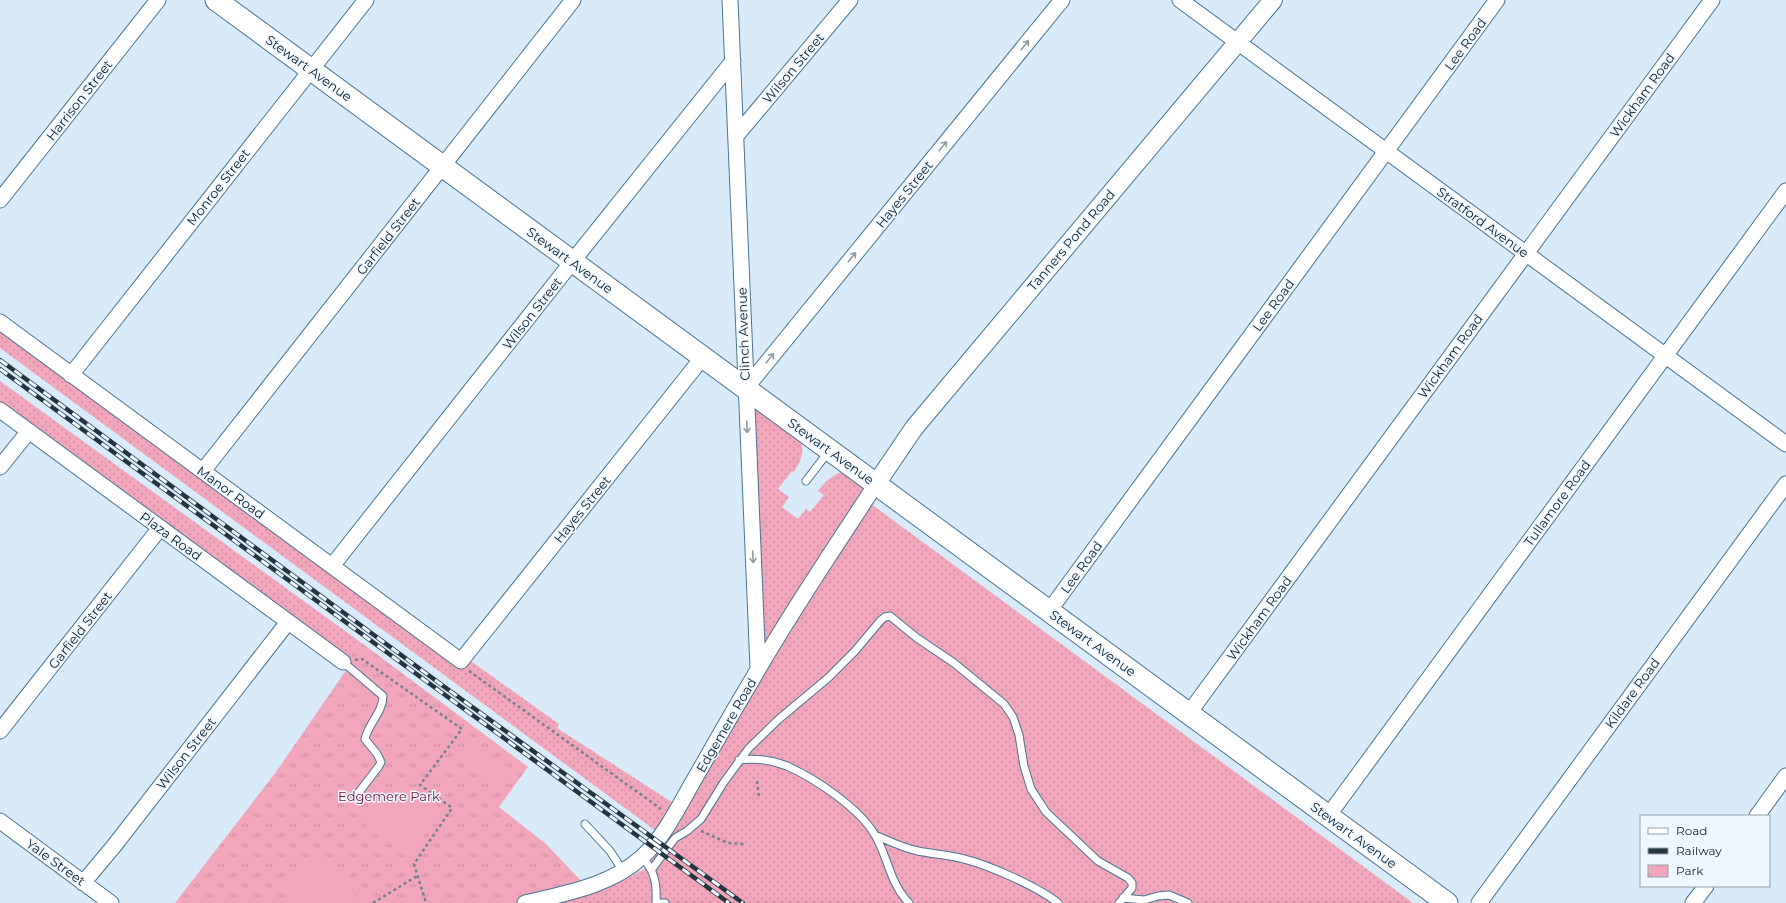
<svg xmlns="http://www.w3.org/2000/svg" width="1786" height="903" font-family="Montserrat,sans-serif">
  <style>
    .grass { fill: url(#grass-dots) }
    .park { fill: url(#park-tufts) }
    .pitch { fill: #f2a6bc }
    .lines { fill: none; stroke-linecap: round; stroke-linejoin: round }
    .service-casing { stroke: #4a7493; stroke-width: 9 }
    .minor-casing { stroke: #4a7493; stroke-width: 17 }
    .tertiary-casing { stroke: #4a7493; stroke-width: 20 }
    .secondary-casing { stroke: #4a7493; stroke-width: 23 }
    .path { stroke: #718290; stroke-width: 2.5; stroke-dasharray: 3 3; stroke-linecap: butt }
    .service { stroke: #fff; stroke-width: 7 }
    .minor { stroke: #fff; stroke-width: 15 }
    .tertiary { stroke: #fff; stroke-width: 18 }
    .secondary { stroke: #fff; stroke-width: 21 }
    .rail-casing { stroke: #243542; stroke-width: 4.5 }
    .rail { stroke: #eef7fe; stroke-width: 3; stroke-dasharray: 9; stroke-linecap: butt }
    .oneway { stroke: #939aa0 }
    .labels { text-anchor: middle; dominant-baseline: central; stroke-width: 3; stroke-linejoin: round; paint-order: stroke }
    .street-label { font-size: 13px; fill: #0e1f2c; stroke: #eef7fe }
    .park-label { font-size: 13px; fill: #6f123a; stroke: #eef7fe }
  </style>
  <defs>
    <pattern id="grass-dots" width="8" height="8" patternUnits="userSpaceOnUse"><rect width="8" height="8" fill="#f2a6bc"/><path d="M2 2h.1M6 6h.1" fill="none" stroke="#ce8ea2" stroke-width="1.8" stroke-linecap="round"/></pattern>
    <pattern id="park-tufts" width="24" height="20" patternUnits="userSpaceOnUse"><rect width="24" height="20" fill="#f2a6bc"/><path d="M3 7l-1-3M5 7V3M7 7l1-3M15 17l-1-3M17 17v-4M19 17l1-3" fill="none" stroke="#ce8ea2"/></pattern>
  </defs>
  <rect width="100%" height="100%" fill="#d9ebf9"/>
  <path class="grass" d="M0 325 559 724 557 728 681 808 760 669 750 397 800 434C804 451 803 457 794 472L792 471 778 489 789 497 782 507 798 519 806 509 810 512 824 495 818 491C827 479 835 474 848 469L870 485 863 498 1413 903H525L628 878 644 869 667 839 0 348Z
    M0 381 359 641 346 660 0 410Z"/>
  <path class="park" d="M359 641 528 767 499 807 546 844 588 888 525 903H175L276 772 351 663 346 660Z"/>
  <path class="pitch" d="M471 739 511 769 497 787 457 757Z
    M399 779 442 810 408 857 365 825Z
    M320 858 360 889 349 903H288C282 882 299 861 320 858Z"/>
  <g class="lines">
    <defs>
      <path id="service" d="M806 481 829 451
        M343 662 383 696C383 712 368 724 365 739L377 754 381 762 379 766 356 796
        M739 760C755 758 772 760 787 766 816 779 859 808 875 835 888 857 890 884 909 903
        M585 824 610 851 623 871
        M875 835C889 841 903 848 918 851 933 854 949 855 964 859 989 865 1038 887 1058 903
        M642 857C655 871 657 884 656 903
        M652 869 675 838 687 831 701 819 724 782 749 748 779 719 828 678 855 651 881 620 885 617 890 616 917 638 954 663 1004 704 1013 717 1019 735 1024 766 1031 789 1046 812 1098 861 1128 878 1132 883V888L1119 903
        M1123 898 1144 900 1158 896 1169 895 1188 903
        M657 903H665"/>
      <path id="minor" d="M730 0 758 668
        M1180 0 1786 444
        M736 136 850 0
        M0 200 158 0
        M0 322 461 661 703 357
        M71 375 366 0
        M746 388 1062 0
        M0 410 343 662
        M0 467 29 431
        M203 471 573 0
        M332 566 572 262 733 61
        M1049 611 1497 0
        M1189 713 1712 0
        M0 731 160 528
        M1328 816 1786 191
        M1757 816 1786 776
        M0 821 111 903
        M83 883 114 846 288 622
        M525 903C566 893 610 886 642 857 665 836 679 806 694 780 713 747 732 713 752 680 790 613 834 549 876 484
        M1479 903 1786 484
        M1693 903 1706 886"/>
      <path id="tertiary" d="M876 484 914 428 1273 0"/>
      <path id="secondary" d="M216 0 1447 903"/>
    </defs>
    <use href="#service" class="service-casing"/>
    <use href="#minor" class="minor-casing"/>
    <use href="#tertiary" class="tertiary-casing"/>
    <use href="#secondary" class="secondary-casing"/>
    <path class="path" d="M355 660 362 659 462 729 420 785 452 808 414 864 426 903
      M469 671 661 809
      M757 781 759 798
      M701 831 728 843 745 844
      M373 903 417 876"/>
    <use href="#service" class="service"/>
    <use href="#minor" class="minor"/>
    <use href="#tertiary" class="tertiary"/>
    <use href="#secondary" class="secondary"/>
    <defs>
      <path id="rail" d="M0 360 446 688 743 903
        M0 369 729 903"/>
    </defs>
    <use href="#rail" class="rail-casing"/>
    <use href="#rail" class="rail"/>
  </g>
  <defs><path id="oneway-shaft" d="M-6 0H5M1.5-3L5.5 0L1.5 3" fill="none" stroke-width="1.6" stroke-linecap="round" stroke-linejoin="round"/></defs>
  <g class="oneway">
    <use href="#oneway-shaft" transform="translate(1025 45) rotate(-51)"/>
    <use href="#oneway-shaft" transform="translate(943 146) rotate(-51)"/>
    <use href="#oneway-shaft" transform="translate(852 257) rotate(-51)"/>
    <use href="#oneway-shaft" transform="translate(770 358) rotate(-51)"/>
    <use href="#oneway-shaft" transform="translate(747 427) rotate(87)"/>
    <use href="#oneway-shaft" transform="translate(753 557) rotate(87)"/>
  </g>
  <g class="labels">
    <g class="street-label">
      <text transform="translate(1465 44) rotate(-54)">Lee Road</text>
      <text transform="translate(309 68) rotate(36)">Stewart Avenue</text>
      <text transform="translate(793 68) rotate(-50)">Wilson Street</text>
      <text transform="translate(1642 95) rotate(-54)">Wickham Road</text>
      <text transform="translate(79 100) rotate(-52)">Harrison Street</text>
      <text transform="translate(218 187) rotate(-52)">Monroe Street</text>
      <text transform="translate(904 194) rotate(-51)">Hayes Street</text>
      <text transform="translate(1483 222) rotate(36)">Stratford Avenue</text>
      <text transform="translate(388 236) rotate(-52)">Garfield Street</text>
      <text transform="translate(1071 240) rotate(-50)">Tanners Pond Road</text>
      <text transform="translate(570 260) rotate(36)">Stewart Avenue</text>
      <text transform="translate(1273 305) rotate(-54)">Lee Road</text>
      <text transform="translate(532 313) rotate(-52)">Wilson Street</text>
      <text transform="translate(743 334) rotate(-92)">Clinch Avenue</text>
      <text transform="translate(1450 356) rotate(-54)">Wickham Road</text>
      <text transform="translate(831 451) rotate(36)">Stewart Avenue</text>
      <text transform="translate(231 492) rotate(36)">Manor Road</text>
      <text transform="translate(1557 503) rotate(-54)">Tullamore Road</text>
      <text transform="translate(582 509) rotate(-51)">Hayes Street</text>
      <text transform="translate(171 536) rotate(36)">Plaza Road</text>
      <text transform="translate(1081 567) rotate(-54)">Lee Road</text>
      <text transform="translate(1259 618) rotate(-54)">Wickham Road</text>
      <text transform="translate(80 630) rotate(-52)">Garfield Street</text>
      <text transform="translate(1093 643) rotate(36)">Stewart Avenue</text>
      <text transform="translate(1632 693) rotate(-54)">Kildare Road</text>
      <text transform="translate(726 725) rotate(-60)">Edgemere Road</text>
      <text transform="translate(186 753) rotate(-52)">Wilson Street</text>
      <text transform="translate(1354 835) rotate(36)">Stewart Avenue</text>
      <text transform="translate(56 862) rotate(36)">Yale Street</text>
    </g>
    <g class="park-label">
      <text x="389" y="796">Edgemere Park</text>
    </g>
  </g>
  <rect x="1640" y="815" width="130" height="72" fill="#eef7fe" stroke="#94a1aa"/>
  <rect x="1648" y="828" width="20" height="6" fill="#ffffff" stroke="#94a1aa"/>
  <text x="1676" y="835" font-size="12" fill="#0e1f2c">Road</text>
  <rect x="1648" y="848" width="20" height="6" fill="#243542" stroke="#94a1aa"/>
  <text x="1676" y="855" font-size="12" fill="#0e1f2c">Railway</text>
  <rect x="1648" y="865" width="20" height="12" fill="url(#park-tufts)" stroke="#94a1aa"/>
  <text x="1676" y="875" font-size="12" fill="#0e1f2c">Park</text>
</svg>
